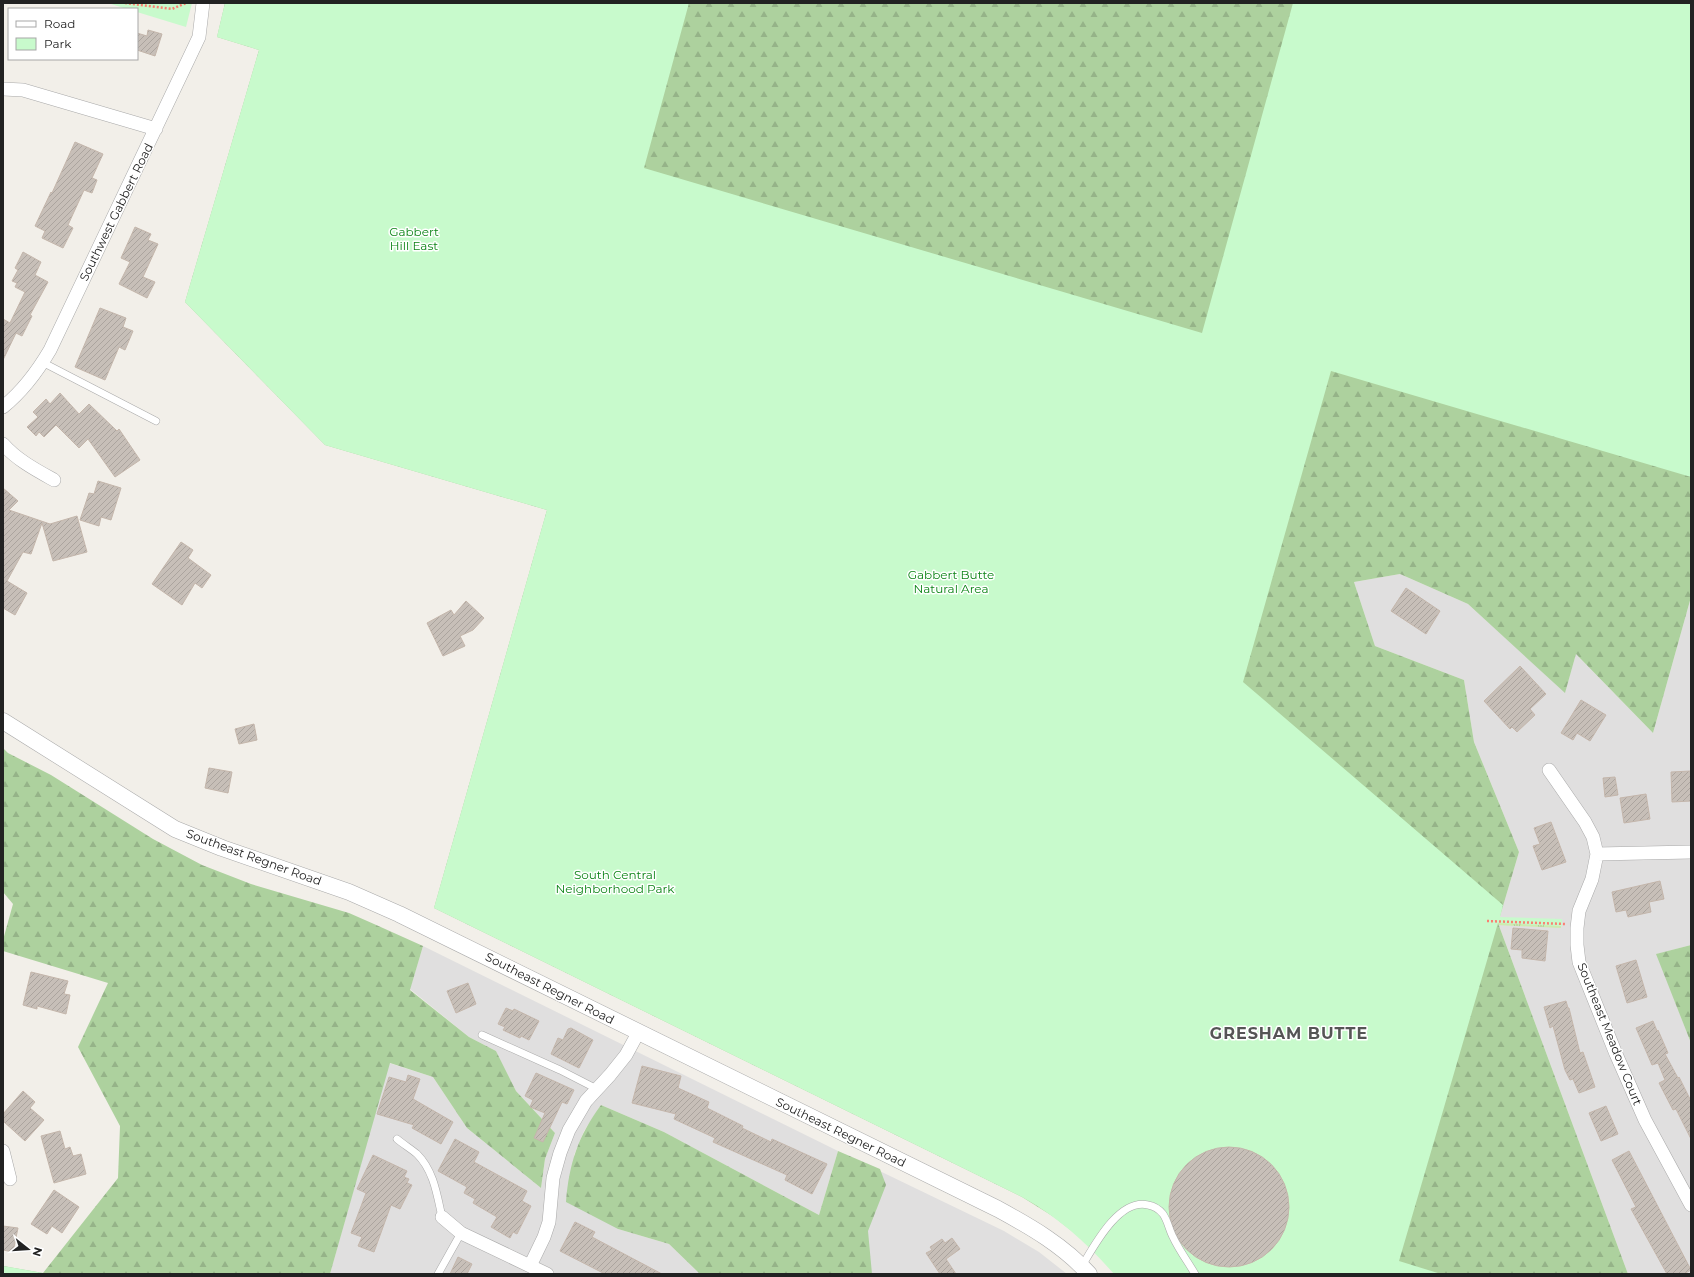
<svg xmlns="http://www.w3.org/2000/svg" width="1694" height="1277" font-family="Montserrat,sans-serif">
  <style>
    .residential { fill: #e0dfdf }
    .grass { fill: url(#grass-tufts) }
    .forest { fill: url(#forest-firs) }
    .park { fill: #c8facc }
    .building { fill: url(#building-hatch); stroke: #c4b6ab }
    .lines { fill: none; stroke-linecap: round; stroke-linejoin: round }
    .service-casing { stroke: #a9a9a9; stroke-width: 8 }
    .minor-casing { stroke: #a9a9a9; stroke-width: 14 }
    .tertiary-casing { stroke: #a9a9a9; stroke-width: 17 }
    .path { stroke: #fa8072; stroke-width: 2.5; stroke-dasharray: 2 2; stroke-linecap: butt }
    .service { stroke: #fff; stroke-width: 7 }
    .minor { stroke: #fff; stroke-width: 13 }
    .tertiary { stroke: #fff; stroke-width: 16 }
    .labels { text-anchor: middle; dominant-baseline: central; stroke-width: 3; stroke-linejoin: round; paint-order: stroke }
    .street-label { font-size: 12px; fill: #222; stroke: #fff }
    .park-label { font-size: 12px; fill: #0c8416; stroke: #fff }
    .district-label { font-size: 16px; font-weight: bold; letter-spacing: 1px; fill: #555; stroke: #fff }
  </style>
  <defs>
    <pattern id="grass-tufts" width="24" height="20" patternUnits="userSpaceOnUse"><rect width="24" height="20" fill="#cdebb0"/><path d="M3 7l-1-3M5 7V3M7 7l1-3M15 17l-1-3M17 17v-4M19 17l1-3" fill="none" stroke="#b0c997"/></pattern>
    <pattern id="forest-firs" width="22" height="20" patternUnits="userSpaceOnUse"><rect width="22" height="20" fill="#add19e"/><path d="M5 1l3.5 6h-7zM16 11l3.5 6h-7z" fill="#95b388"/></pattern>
    <pattern id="building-hatch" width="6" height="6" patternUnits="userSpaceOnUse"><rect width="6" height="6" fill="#c7bfb8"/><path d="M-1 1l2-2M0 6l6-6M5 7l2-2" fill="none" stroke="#aba49e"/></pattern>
  </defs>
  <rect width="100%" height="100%" fill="#f2efe9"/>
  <path class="residential" d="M1400 574 1468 604 1565 692 1576 654 1653 733 1691 597V945L1657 954 1691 1043V1274H1628L1498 923 1519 852 1474 742 1464 680 1375 646 1354 582Z
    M423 946 838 1151 819 1215 664 1132 601 1105 584 1131 574 1155 618 1229 669 1244 700 1274H330L389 1063 433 1077 467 1128 541 1188 545 1159 555 1133 516 1091 496 1051 469 1037 410 989Z
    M859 1161 1004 1231 1039 1252 1067 1274H825Z"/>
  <path class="grass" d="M1498 918 1561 921V928L1496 925Z"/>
  <path class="forest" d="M225 3H1691V597L1653 733 1576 654 1565 693 1468 604 1400 574 1354 582 1375 646 1464 680 1474 742 1519 852 1498 923 1628 1274H1275L1078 1236 1054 1217 1022 1197 434 908 547 510 325 445 185 302 259 50 217 37Z
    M3 748 8 753 51 775 153 839 202 865 251 884 349 913 374 924 423 946 410 990 469 1037 496 1051 516 1091 555 1133 545 1159 541 1188 467 1128 433 1077 390 1063 330 1274H3V1266L43 1273 118 1178 120 1126 78 1047 108 983 3 951V940L13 904 3 892Z
    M1691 945V1043L1656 954Z
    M601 1105 664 1132 819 1215 838 1151 880 1169 886 1185 868 1231 872 1274H700L669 1244 618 1229 566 1202C569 1164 578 1136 601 1105Z"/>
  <path class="park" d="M108 3H192L186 27 137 12V9H127Z
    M225 3H689L644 168 1202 333 1293 3H1691V477L1331 371 1243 682 1503 905 1500 917 1562 919V926L1498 923 1399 1261 1441 1274H1114C1087 1243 1058 1217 1022 1197L434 908 547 510 325 445 185 302 259 50 217 37Z
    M3 1266 43 1273V1274H3Z"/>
  <path class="building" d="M148 30 162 34 155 56 137 50V33L147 36Z
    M75 142 103 154 92 178 97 180 92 193 84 190 68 225 73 228 63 248 42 238 45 231 35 226 51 192 52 193Z
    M135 227 151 234 148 240 158 244 143 277 155 282 147 298 119 284 130 262 121 258Z
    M23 252 41 262 35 275 48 282 30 315 32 316 22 336 16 333 3 360V319L10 323 25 292 15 287 17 283 12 281 18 270 15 268Z
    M100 308 126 318 123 327 133 331 125 350 119 347 105 380 75 367Z
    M60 393 79 414 89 404 117 431 119 429 140 460 115 477 88 439 79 448 56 425 44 437 39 432 36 436 27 427 38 417 33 412 46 399 50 404Z
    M98 481 121 488 111 520 101 517 99 526 80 520 89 493 94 494Z
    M3 488 18 501 9 510 50 524 77 516 87 552 53 561 42 523 31 554 23 552 7 581 27 593 15 615 3 608Z
    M181 542 193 550 188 558 211 575 202 588 195 583 182 605 152 584Z
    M1406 588 1440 611 1426 634 1391 611Z
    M466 601 484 618 473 630 460 636 465 646 443 656 427 623 451 610 454 615Z
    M1520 666 1546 694 1530 709 1535 715 1517 732 1512 727 1510 729 1484 701Z
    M1581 700 1606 715 1590 741 1577 733 1573 740 1561 733Z
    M254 724 257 740 239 744 235 729Z
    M209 768 232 772 228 793 205 788Z
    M1691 771V801L1672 802 1671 772Z
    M1615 777 1618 795 1605 797 1603 778Z
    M1646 794 1650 819 1624 823 1620 798Z
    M1551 822 1566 862 1542 870 1533 846 1540 844 1534 828Z
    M1660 881 1664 899 1649 902 1651 912 1628 917 1626 910 1616 912 1612 892Z
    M1513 928 1548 931 1545 961 1522 958V950L1511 949Z
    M1636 960 1647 997 1627 1003 1616 966Z
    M31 972 68 981 64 994 70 995 66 1014 37 1006V1009L23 1005Z
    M468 983 476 1004 456 1013 447 991Z
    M1566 1001 1568 1008H1569L1580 1053 1583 1052 1595 1087 1579 1093 1573 1079 1570 1080 1565 1070 1553 1026 1550 1028 1544 1007Z
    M506 1008 513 1011 514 1009 539 1021 529 1040 521 1036 520 1038 503 1030 505 1027 498 1024Z
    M1653 1021 1657 1031 1658 1030 1668 1053 1665 1054 1678 1078 1679 1077 1691 1101V1139L1676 1109 1673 1110 1659 1083 1665 1080 1658 1063 1652 1065 1636 1028Z
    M571 1028 593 1040 579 1068 551 1054 558 1038 563 1040 568 1029Z
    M642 1066 681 1076 678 1088 709 1102 707 1108 743 1126 742 1128 771 1142 772 1139 827 1164 812 1194 785 1180 787 1175 713 1142 715 1138 674 1119 676 1114 632 1103Z
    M536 1073 574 1090 567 1104 562 1102 543 1142 534 1138 545 1113 530 1107 533 1100 525 1096Z
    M408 1075 420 1079 413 1099 453 1122 441 1144 412 1128 414 1125 377 1114 389 1077 406 1082Z
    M23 1091 35 1102 30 1108 44 1120 25 1141 3 1121V1114Z
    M1606 1106 1618 1134 1601 1141 1589 1113Z
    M60 1131 65 1149 70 1147 73 1156 81 1154 86 1174 54 1183 41 1136Z
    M455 1139 479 1152 474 1162 527 1191 522 1201 531 1206 517 1234 513 1232 510 1238 491 1227 497 1217 473 1203 475 1199 464 1193 467 1187 438 1171Z
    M1169 1207a60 60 0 1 1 120 0a60 60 0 1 1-120 0Z
    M1629 1151 1691 1270 1684 1274H1667L1631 1209 1636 1207 1612 1160Z
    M373 1155 407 1171 404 1177 409 1179 407 1183 412 1185 400 1209 391 1205 374 1252 358 1246 362 1237 351 1233 366 1193 357 1189Z
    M54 1190 79 1207 62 1233 52 1226 47 1234 31 1224Z
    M575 1222 595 1232 592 1237 662 1274H605L560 1251Z
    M3 1226 18 1228 13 1252 3 1250Z
    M952 1238 960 1249 946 1259 956 1274H940L926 1253 932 1250 930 1247 942 1239 945 1243Z
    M458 1257 472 1264 467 1274H450Z"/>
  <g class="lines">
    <defs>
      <path id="service" d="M42 362 156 421
        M482 1035 560 1070 597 1089
        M397 1139C403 1144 411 1149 417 1154 434 1171 437 1195 442 1217
        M1082 1266C1094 1246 1119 1198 1148 1205 1154 1206 1159 1209 1163 1214 1168 1221 1169 1230 1173 1237 1179 1250 1188 1262 1195 1274
        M438 1274 461 1233"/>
      <path id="minor" d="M3 89 23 90 156 129
        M3 407C23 391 37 372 50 350L190 56 199 37 203 3
        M3 444C17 460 36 470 54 480
        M1549 770 1585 822 1593 837 1597 854 1592 879 1579 911 1577 928V945L1579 962 1616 1054 1645 1120 1691 1205
        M1597 854 1691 852
        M3 1151 10 1179
        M442 1217 461 1233 547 1274
        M530 1266 544 1237 549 1222 553 1178 560 1153 569 1130 586 1101 610 1075 626 1055 638 1033"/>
      <path id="tertiary" d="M3 721 175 829 222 848 349 892 399 914 998 1209C1031 1227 1064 1246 1089 1274"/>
    </defs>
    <use href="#service" class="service-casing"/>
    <use href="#minor" class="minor-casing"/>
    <use href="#tertiary" class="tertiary-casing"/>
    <path class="path" d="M125 3 172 9 186 3
      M1487 921 1565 924"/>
    <use href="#service" class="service"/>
    <use href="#minor" class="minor"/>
    <use href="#tertiary" class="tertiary"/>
  </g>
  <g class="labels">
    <g class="street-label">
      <text transform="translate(116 212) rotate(-64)">Southwest Gabbert Road</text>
      <text transform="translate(254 857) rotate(20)">Southeast Regner Road</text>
      <text transform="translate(550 988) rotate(27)">Southeast Regner Road</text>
      <text transform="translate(1610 1034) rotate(68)">Southeast Meadow Court</text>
      <text transform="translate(841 1132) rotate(26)">Southeast Regner Road</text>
    </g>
    <g class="park-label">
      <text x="414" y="231">Gabbert<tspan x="414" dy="14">Hill East</tspan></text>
      <text x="951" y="574">Gabbert Butte<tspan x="951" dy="14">Natural Area</tspan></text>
      <text x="615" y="874">South Central<tspan x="615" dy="14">Neighborhood Park</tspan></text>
    </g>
    <g class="district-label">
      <text x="1289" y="1033">GRESHAM BUTTE</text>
    </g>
  </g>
  <rect width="1694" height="1277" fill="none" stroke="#222222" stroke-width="8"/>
  <rect x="8" y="8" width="130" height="52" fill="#ffffff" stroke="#a7a7a7"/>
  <rect x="16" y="21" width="20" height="6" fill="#ffffff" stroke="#a7a7a7"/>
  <text x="44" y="28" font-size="12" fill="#222222">Road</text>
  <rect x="16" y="38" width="20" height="12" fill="#c8facc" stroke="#a7a7a7"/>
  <text x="44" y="48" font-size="12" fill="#222222">Park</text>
  <g transform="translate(28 1249) rotate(107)" stroke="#ffffff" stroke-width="3" paint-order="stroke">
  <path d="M0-3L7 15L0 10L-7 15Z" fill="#222222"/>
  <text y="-6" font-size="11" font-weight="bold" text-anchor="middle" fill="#222222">N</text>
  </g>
</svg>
